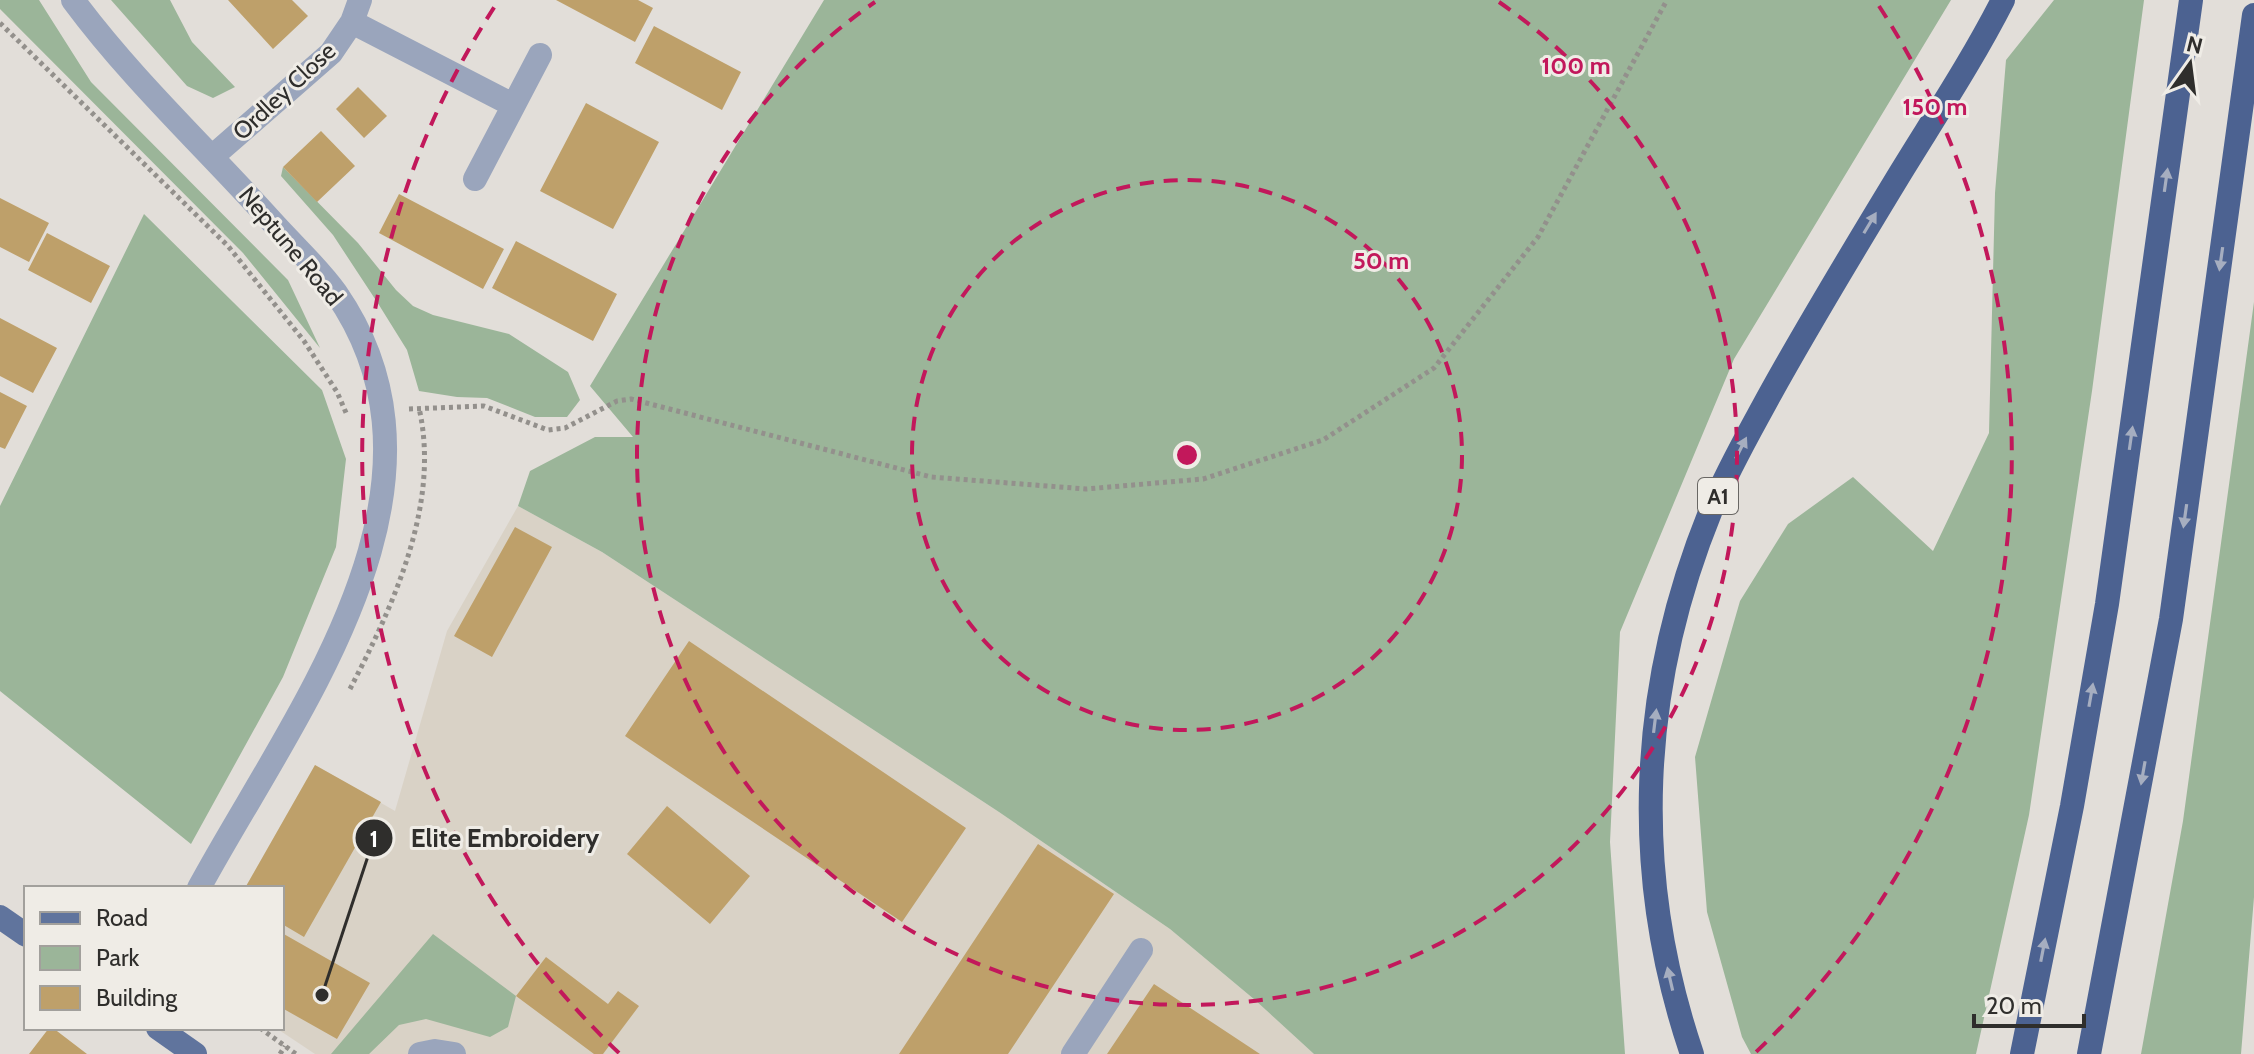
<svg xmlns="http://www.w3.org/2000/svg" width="2254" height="1054" font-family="Cabin,sans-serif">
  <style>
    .built { fill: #d9d2c6 }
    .green { fill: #9bb599 }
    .building { fill: #bea06a }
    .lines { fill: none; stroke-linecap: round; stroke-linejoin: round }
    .path { stroke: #93908c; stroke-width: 5; stroke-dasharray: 4 4; stroke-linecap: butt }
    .minor { stroke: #9aa5bc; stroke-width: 24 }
    .major { stroke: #60749d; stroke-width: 24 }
    .highway { stroke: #4c6291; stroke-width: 24 }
    .oneway { fill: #a6aec0 }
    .ring { fill: none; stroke: #c2185b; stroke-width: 4; stroke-dasharray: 14 10 }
    .labels { text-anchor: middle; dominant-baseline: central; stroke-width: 6; stroke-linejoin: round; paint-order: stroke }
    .shield { fill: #efece6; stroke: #696764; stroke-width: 2 }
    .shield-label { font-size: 22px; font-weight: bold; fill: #2f2e2c }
    .street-label { font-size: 24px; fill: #2f2e2c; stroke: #efece6 }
    .centre { fill: #c2185b; stroke: #efece6; stroke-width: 4 }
    .ring-label { font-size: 24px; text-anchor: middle; font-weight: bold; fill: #c2185b; stroke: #efece6; stroke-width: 6; stroke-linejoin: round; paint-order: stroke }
    .leader { fill: none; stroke: #2f2e2c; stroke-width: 3 }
    .callout-dot { fill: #2f2e2c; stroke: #efece6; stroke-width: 3 }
    .mark-label { font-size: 24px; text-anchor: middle; font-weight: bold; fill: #fff }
    .callout-label { font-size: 26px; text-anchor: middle; font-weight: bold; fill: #2f2e2c; stroke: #efece6; stroke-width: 6; stroke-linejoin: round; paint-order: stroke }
  </style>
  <rect width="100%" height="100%" fill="#e2ded9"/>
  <path class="built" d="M518 506 602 552 999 812 1170 929 1255 1000 1314 1054H315L276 1028H282V888H245L315 765 395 811 447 631Z"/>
  <path class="green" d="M0 0H39L91 82 288 280 320 348 243 253 0 9Z
    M111 0H170L192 42 235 87 213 98 187 86Z
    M824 0H1951L1734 359 1620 632 1610 842 1625 1054H1314L1255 1000 1170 929 999 812 602 552 518 506 530 471 595 437H633L590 386Z
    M2054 0H2144L2092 391 2029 815 1976 1054H1751L1742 1037 1707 912 1695 757 1740 601 1788 524 1853 477 1933 551 1989 433 1995 193 2006 60Z
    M283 167 358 243 396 290 413 306 433 315 509 334 568 372 580 400 567 417H535L487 398 457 397 419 391 407 350 379 305 333 235 281 176Z
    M144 214 322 390 346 459 336 547 283 677 191 844 0 691V506Z
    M2254 302V897L2241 1054H2141L2183 821Z
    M433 934 516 996 508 1027 490 1037 426 1019 399 1025 369 1054H331Z"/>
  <path class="building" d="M228 0H292L308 16 273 49Z
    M556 0H638L653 8 635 42Z
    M654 26 741 72 722 110 635 63Z
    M358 87 387 116 364 138 336 109Z
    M586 103 659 142 613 229 540 191Z
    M321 131 355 166 317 202 283 167Z
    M399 194 504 249 483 289 379 233Z
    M0 198 49 223 29 262 0 247Z
    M47 233 110 266 91 303 28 270Z
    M516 241 617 294 593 341 492 288Z
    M0 318 57 348 33 393 0 376Z
    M0 392 27 406 5 449 0 447Z
    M515 527 552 547 492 657 454 636Z
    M689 641 966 828 902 922 625 736Z
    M315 765 381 802 304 937 282 924V888H245Z
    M667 806 750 876 710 924 627 854Z
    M1038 844 1114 894 1008 1054H899Z
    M282 933 370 983 337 1039 282 1008Z
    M546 957 608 1004 618 991 639 1006 603 1054H594L516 996Z
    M1154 984 1260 1054H1107Z
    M49 1028H53L87 1054H29Z"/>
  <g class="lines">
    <path class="path" d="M0 23 228 246 304 341 337 392 347 415
      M409 409 484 406 548 430 565 428 617 401 631 399 931 477 1086 489 1203 479 1323 440 1434 368 1538 237 1667 0
      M350 689C393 606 441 504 419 408
      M260 1028 296 1054
      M280 1054 285 1046"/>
    <path class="minor" d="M73 0C133 81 208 150 275 225 295 247 319 269 336 293 472 490 292 716 199 888
      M352 22 513 105
      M213 156 331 53 352 22 360 0
      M475 179 540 55
      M420 1054 435 1051 454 1054
      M1073 1054 1141 950"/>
    <path class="major" d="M0 917 26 935
      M158 1028 195 1054"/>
    <path class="highway" d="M1692 1054C1630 872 1639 687 1711 510 1727 471 1749 433 1769 396 1811 320 1856 246 1901 172 1936 115 1973 59 2003 0
      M2022 1054 2072 806 2107 604 2191 0
      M2089 1054 2171 619 2254 15"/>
  </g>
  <defs><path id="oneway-solid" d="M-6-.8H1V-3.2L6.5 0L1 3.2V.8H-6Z" transform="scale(2)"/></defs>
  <g class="oneway">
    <use href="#oneway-solid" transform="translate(2166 180) rotate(-82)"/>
    <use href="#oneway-solid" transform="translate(1870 223) rotate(-59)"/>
    <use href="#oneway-solid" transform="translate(2221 259) rotate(98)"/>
    <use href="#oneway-solid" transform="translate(2131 438) rotate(-82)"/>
    <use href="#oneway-solid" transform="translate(1741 448) rotate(-63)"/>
    <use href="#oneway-solid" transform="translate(2185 516) rotate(98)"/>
    <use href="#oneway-solid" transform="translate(2091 695) rotate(-80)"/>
    <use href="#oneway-solid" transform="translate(1655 721) rotate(-83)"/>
    <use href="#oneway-solid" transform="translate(2143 773) rotate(100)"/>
    <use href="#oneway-solid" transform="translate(2043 950) rotate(-79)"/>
    <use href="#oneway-solid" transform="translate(1670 979) rotate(-103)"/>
  </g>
  <g class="ring">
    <circle cx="1187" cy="455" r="275"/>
    <path d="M1499 2A550 550 0 1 1 875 2"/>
    <path d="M619 1053A825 825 0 0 1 495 6M1879 6A825 825 0 0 1 1755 1053"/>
  </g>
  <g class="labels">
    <rect class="shield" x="1698" y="478" width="40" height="36" rx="6"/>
    <g class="shield-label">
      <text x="1718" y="496">A1</text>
    </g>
    <g class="street-label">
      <text transform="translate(284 91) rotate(-43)">Ordley Close</text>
      <text transform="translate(291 246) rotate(50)">Neptune Road</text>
    </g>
  </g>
  <circle cx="1187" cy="455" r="12" class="centre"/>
  <g class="ring-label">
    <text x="1576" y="74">100 m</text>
    <text x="1935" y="115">150 m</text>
    <text x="1381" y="269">50 m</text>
  </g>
  <path class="leader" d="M322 995L374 838"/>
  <g class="callout-dot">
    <circle cx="322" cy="995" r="8"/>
    <circle cx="374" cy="838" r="20"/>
  </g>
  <g class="mark-label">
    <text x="374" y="847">1</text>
  </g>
  <g class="callout-label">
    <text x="505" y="847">Elite Embroidery</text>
  </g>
  <rect x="24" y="886" width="260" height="144" fill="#efece6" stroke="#a2a09c" stroke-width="2"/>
  <rect x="40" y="912" width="40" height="12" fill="#60749d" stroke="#a2a09c" stroke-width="2"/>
  <text x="96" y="926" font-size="24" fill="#2f2e2c">Road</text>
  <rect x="40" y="946" width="40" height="24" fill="#9bb599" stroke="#a2a09c" stroke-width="2"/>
  <text x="96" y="966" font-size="24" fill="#2f2e2c">Park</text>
  <rect x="40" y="986" width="40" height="24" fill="#bea06a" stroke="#a2a09c" stroke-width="2"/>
  <text x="96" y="1006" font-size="24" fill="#2f2e2c">Building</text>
  <g transform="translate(2190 64) rotate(14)" stroke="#efece6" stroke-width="6" paint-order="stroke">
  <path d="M0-6L14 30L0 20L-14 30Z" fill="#2f2e2c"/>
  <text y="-12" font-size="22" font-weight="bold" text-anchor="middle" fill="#2f2e2c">N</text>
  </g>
  <path d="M1974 1014v12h110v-12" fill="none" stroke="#2f2e2c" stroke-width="4"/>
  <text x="1986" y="1014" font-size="24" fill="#2f2e2c" stroke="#efece6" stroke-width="6" paint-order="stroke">20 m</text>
</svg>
